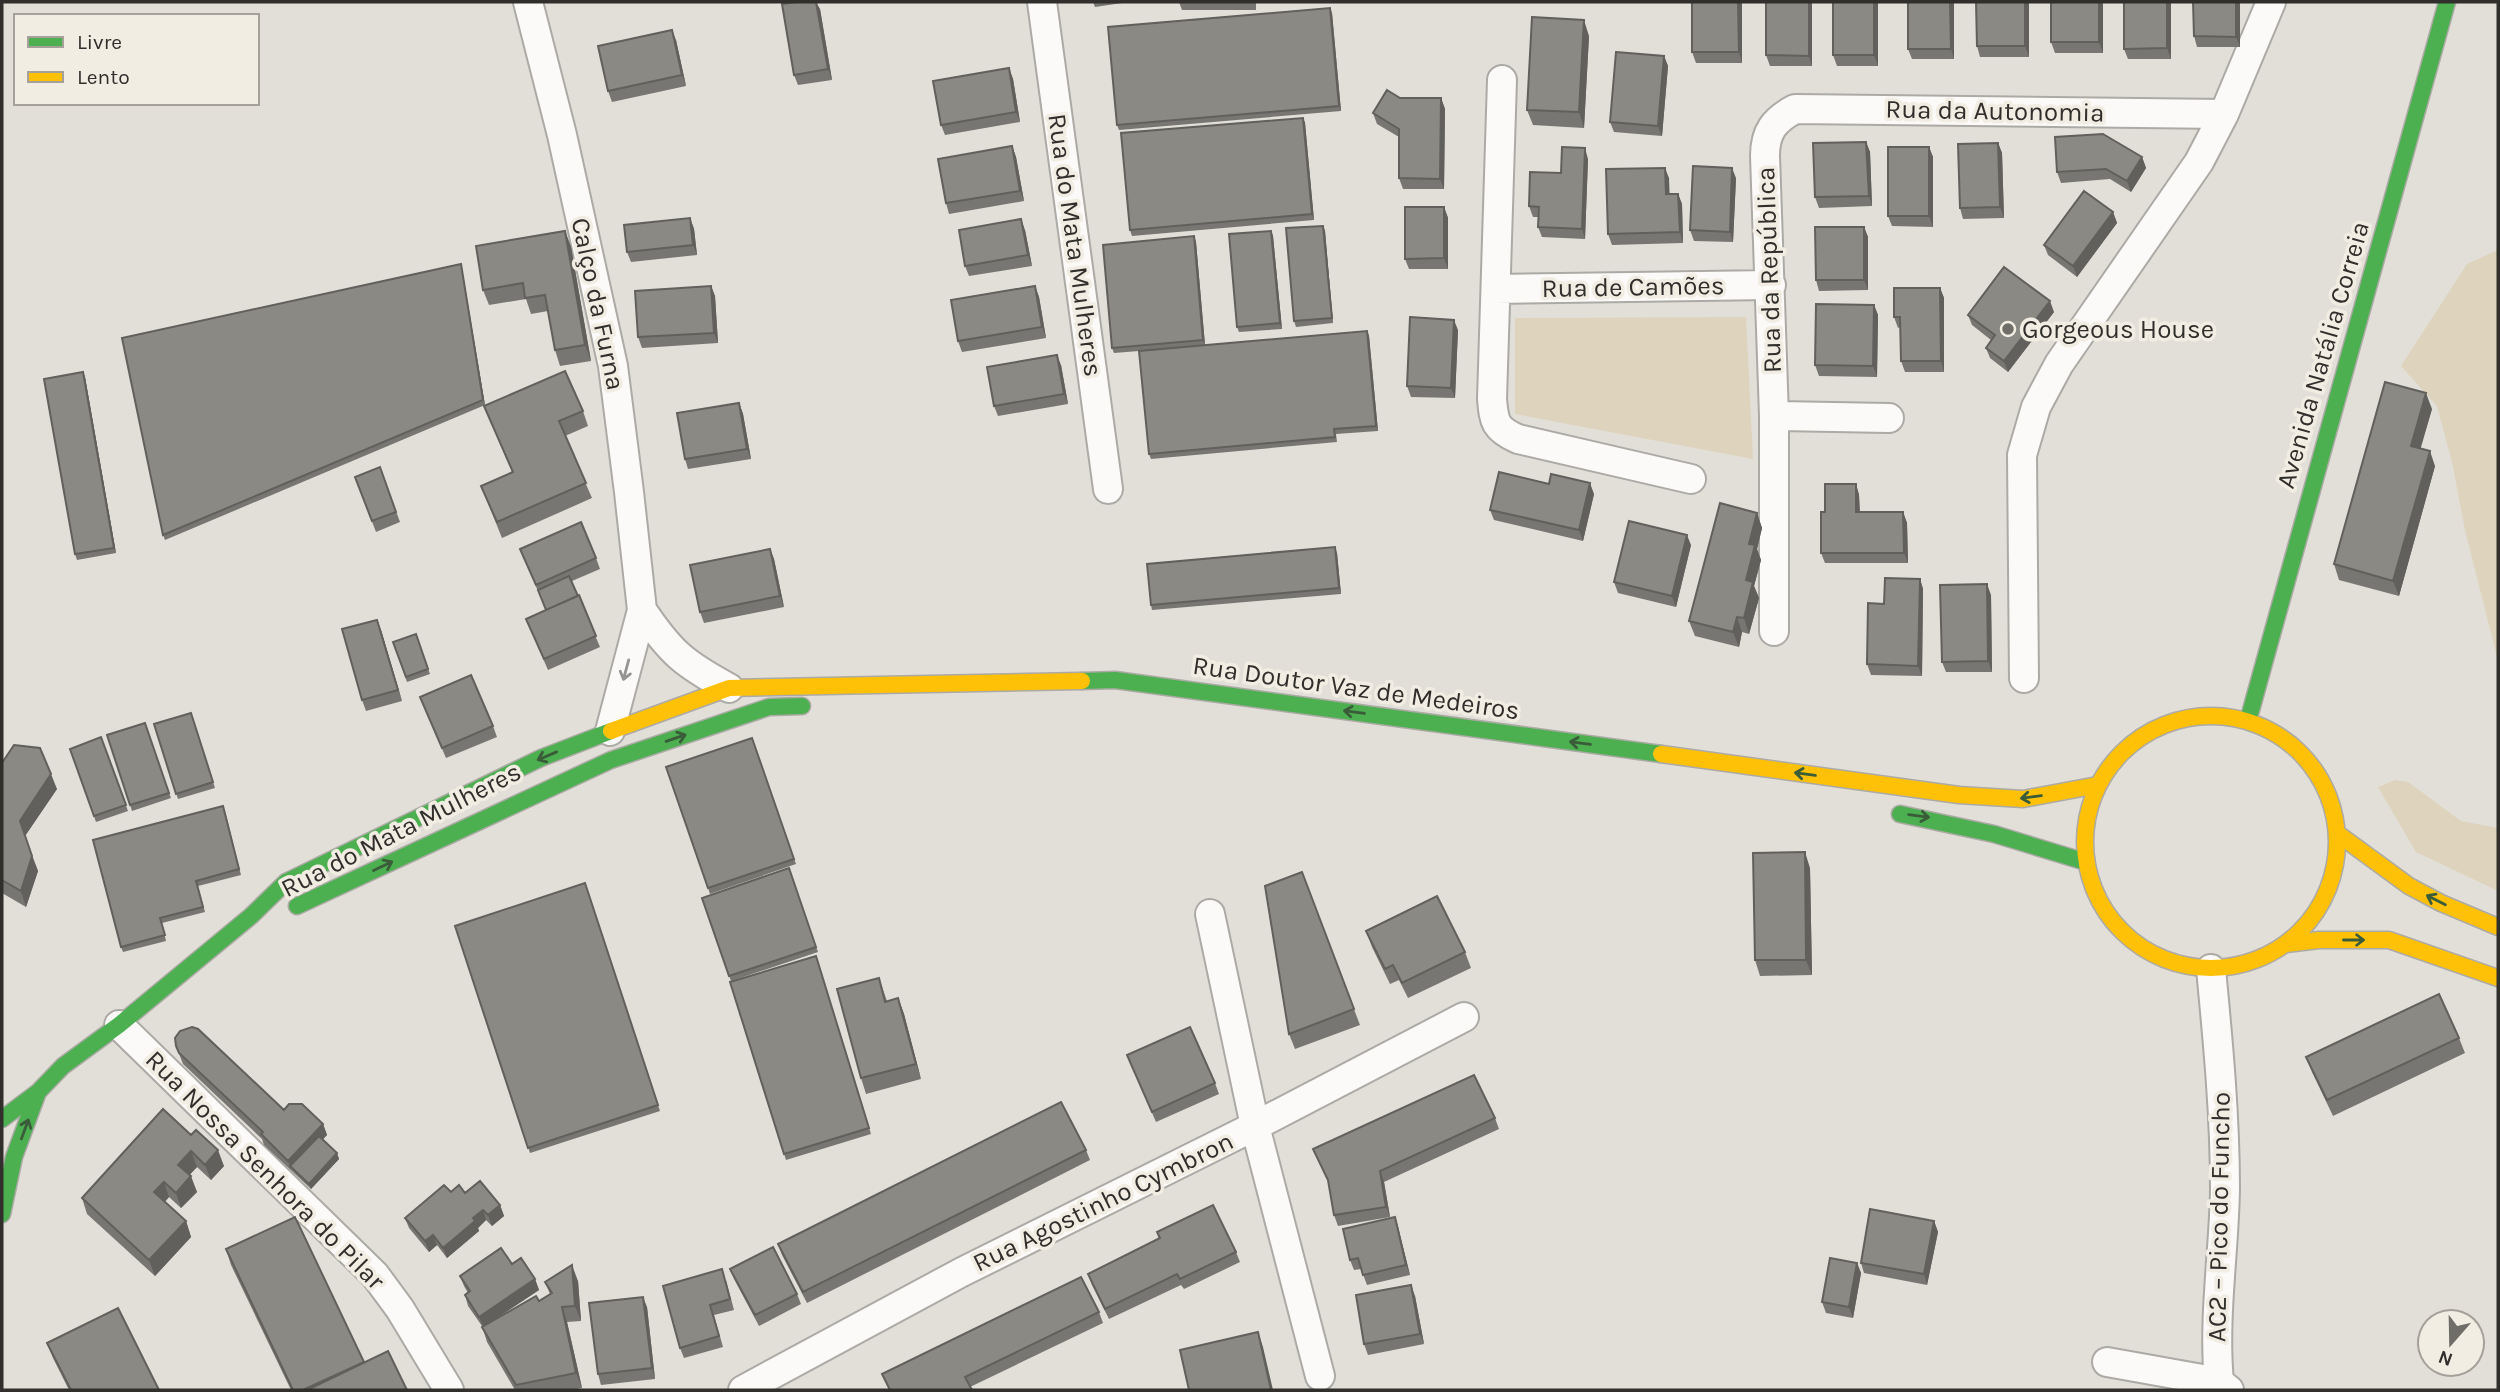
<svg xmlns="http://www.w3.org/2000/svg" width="2500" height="1392" font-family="Karla,sans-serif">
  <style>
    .green { fill: #ded3bc }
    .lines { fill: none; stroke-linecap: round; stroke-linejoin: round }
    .street-casing { stroke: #acaaa5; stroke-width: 32 }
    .fast-casing { stroke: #acaaa5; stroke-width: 19 }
    .slow-casing { stroke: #acaaa5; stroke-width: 19 }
    .street { stroke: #fbfaf9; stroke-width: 28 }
    .fast { stroke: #4caf50; stroke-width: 16 }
    .slow { stroke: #ffc107; stroke-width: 16 }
    .wall { fill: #787672 }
    .shaded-wall { fill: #61605c }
    .building { fill: #8b8984; stroke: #61605c; stroke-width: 2 }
    .oneway { stroke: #969492 }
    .oneway2 { stroke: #3a5c39 }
    .poi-dot { fill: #6f6d68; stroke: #f2ede3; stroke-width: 2.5 }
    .labels { text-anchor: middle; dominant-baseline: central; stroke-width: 7; stroke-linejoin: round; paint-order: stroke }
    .street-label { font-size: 26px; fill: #312f2c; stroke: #f2ede3 }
    .poi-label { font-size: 26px; fill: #312f2c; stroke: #f2ede3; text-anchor: start }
  </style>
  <rect width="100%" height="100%" fill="#e2dfd8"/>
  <path class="green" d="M2498 250V661L2465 530 2452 462 2437 406 2401 366 2467 264Z
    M1746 317 1753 459 1515 414V318Z
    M2395 780 2408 782 2461 821 2498 828V891L2416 852 2378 787Z"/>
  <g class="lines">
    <defs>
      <path id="street" d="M528 2 562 135 613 366 629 492 642 610 610 731
        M1042 2 1108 489
        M1502 80 1492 399C1494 422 1495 429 1518 439L1691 479
        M1496 289 1771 285
        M1774 416 1889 418
        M642 610C670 652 684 664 729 688
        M1774 631V416L1765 156C1765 132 1774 120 1795 109L2224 114
        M2024 678 2022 455 2036 407 2059 364 2199 162 2224 114 2271 2
        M1210 914 1255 1126 1320 1376
        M2211 969C2218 1042 2225 1115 2225 1189 2224 1253 2213 1318 2219 1382
        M119 1025 375 1275 400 1309 449 1390
        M2107 1362 2219 1382 2229 1390
        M743 1390 962 1272 1255 1126 1464 1017"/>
      <path id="fast" d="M1082 681 1115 680 1661 754
        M2248 721 2447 2
        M1900 814 1994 834 2086 862
        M297 906 611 760 769 707 802 706
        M2 1119 38 1092 63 1066 119 1025 251 916 286 882 541 758 611 731
        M2 1214 14 1157 38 1092"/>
      <path id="slow" d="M2085 842a126 126 0 1 1 252 0a126 126 0 1 1-252 0Z
        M611 731 729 688 1082 681
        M1661 754 1959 795 2023 799 2098 785
        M2338 834 2409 886 2441 903 2498 927
        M2286 944 2319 940H2389L2498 978"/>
    </defs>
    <use href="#street" class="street-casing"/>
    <use href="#fast" class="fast-casing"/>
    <use href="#slow" class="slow-casing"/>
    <use href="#street" class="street"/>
    <use href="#fast" class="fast"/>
    <use href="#slow" class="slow"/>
  </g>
  <path class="wall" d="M1093 2H1129L1095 7Z
    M1179 2H1256V10H1182Z
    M1692 2H1742V63H1696L1692 52Z
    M1766 2H1812V66H1770L1766 55Z
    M1833 2H1878V66H1837L1833 55Z
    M1908 2H1954V59H1912L1908 49Z
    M1976 2H2029V57H1980L1977 46Z
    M2103 2V53H2055L2051 42Z
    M2171 2V59H2128L2124 49Z
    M2240 2V47H2197L2194 36Z
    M820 9 832 80 798 85 794 75Z
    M1332 13 1341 111 1119 130 1117 125Z
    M1589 36 1584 128 1533 125 1527 110Z
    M676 40 686 86 612 102 608 91Z
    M1664 56 1668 66 1662 136 1614 132 1610 122Z
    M1009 68 1013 79 1020 122 945 135 941 125Z
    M1400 98H1441L1445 109 1444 189H1403L1399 178V137L1377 124 1373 113Z
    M1303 118 1305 123 1314 220 1132 236 1130 230Z
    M1866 142 1870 152 1872 206 1819 208 1815 197Z
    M1998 143 2002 153 2004 218 1963 219 1960 208Z
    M1012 146 1016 157 1024 201 949 214 946 203Z
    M1929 147 1933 157V227L1892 226 1888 216Z
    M2142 157 2146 168 2131 192 2110 179 2061 183 2057 172Z
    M1588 159 1585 239 1542 237 1538 227 1539 217H1533L1529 206 1561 173Z
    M1669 178V194H1678L1682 204 1683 243 1612 245 1608 234Z
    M1736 178 1733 242 1694 241 1690 230Z
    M1444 207 1448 218V269H1409L1405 259Z
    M2113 212 2117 223 2077 277 2048 255 2044 245Z
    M690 218 694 229 697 255 631 262 627 252Z
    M1323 226 1325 231 1333 323 1296 327 1294 321Z
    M1864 227 1868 237V290L1819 291 1816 280Z
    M1025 230 1032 266 969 276 965 266Z
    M565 231 571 247 591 361 560 366 555 350 548 311 531 314 526 299 489 305 483 290Z
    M1271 231 1273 236 1282 329 1239 332 1237 327Z
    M1194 236 1196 242 1205 345 1367 331 1369 336 1378 431 1336 434 1337 442 1151 459 1149 454 1139 351 1114 353 1112 348Z
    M461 264 462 269 485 405 165 540 163 535Z
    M711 286 715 296 718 343 642 348 638 337Z
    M1035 286 1039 297 1046 338 962 352 958 341Z
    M1940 288 1944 298V372H1905L1901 361 1900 327 1898 328 1894 317Z
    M1874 305 1878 315 1877 377 1819 376 1815 365Z
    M2054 312 2008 372 1990 358 1986 348 1991 340 1972 325 1968 315Z
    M1458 330 1455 398 1411 397 1407 386Z
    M1061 365 1068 404 998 416 994 406Z
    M83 372 85 377 116 553 77 560 75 554Z
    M739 403 743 414 751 459 688 469 685 459Z
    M484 406 583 411 588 426 565 436 592 498 502 538 481 486 512 472Z
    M2432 409 2420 448 2435 466 2399 596 2339 580 2334 564Z
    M380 467 400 522 376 532 355 477Z
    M1549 484 1594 494 1583 541 1494 520 1490 510Z
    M1856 484 1859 495 1860 512H1903L1907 523 1908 563H1825L1821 553 1825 512Z
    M1757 513 1762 528 1757 549 1761 560 1754 586 1759 598 1749 634 1742 632 1739 647 1695 636 1689 621Z
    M1691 545 1676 607 1618 593 1614 582Z
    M520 549 596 558 600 569 572 581 600 647 548 670 526 619 546 610Z
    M770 549 774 559 784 607 704 623 700 612Z
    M1337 553 1341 594 1152 610 1151 605Z
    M1920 579 1923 589 1922 676 1871 675 1867 664 1884 604Z
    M1991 595 1992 672H1946L1942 662Z
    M381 630 402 701 366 711 362 700Z
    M416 634 430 674 407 682 393 642Z
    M420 697 493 726 497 737 446 758Z
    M191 713 215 788 178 799 154 724Z
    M145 723 171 798 132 811 107 735Z
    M101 737 128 811 96 822 70 749Z
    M752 738 796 864 710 894 708 888Z
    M2 763 57 789 25 836 38 871 26 907 2 893Z
    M225 811 241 875 198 886 205 912 162 923 166 941 123 952 121 947Z
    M789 868 818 952 731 981 702 898Z
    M1810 868 1812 975 1760 976 1755 960Z
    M1302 872 1360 1025 1295 1049 1289 1034Z
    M585 883 660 1111 530 1153 455 926Z
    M1366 931 1465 952 1471 968 1408 998 1399 980 1390 984 1372 947Z
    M816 956 871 1134 786 1160 730 982Z
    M879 978 887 1001 898 998 904 1014 921 1079 866 1094 861 1078Z
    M2459 1038 2465 1053 2333 1116 2312 1072 2306 1057Z
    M176 1046 284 1110 323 1124 327 1135 323 1139 337 1153 339 1159 311 1189 264 1145 262 1139 183 1064Z
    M1127 1055 1215 1083 1219 1094 1156 1122Z
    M163 1109 224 1166 211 1180 197 1167 189 1175 197 1192 181 1208 169 1197 165 1202 186 1221 191 1237 155 1276 87 1214 82 1198Z
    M1495 1118 1499 1129 1384 1182 1390 1217 1338 1226 1334 1215 1329 1184 1313 1149Z
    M1086 1150 1090 1160 807 1303 782 1255 778 1244Z
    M465 1193 500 1205 504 1216 492 1226 486 1220 478 1228 479 1231 447 1258 437 1245 429 1252 409 1228 405 1218Z
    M1395 1217 1398 1227 1410 1275 1367 1285 1361 1269 1354 1270 1350 1260Z
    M1934 1221 1938 1232 1927 1285 1864 1273 1861 1263Z
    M1157 1232 1236 1252 1240 1262 1184 1289 1181 1285 1109 1319 1092 1285 1088 1274 1159 1239Z
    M226 1249 364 1363 407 1390H291L231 1265Z
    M1857 1263 1861 1273 1853 1318 1826 1313 1822 1302Z
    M512 1264 535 1279 539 1290 497 1318 539 1301 550 1294 545 1282 578 1281 581 1321 567 1322 582 1388 572 1390H515L487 1342 482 1326 468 1306 465 1295 468 1293 464 1286 460 1276Z
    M730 1269 797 1294 801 1304 759 1326 734 1279Z
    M726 1280 734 1310 714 1315 723 1347 684 1358 680 1348Z
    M1415 1296 1424 1344 1368 1355 1364 1344Z
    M647 1307 655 1379 601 1385 598 1374Z
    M1099 1312 1103 1323 970 1387 972 1390H889L882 1374Z
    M47 1343 159 1390H69L53 1358Z"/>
  <path class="shaded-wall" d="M816 2 820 9 832 80 828 69Z
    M1738 2H1742V63L1739 52Z
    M1809 2H1812V66L1809 56Z
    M1874 2H1878V66L1874 55Z
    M1950 2H1954V59L1951 49Z
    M2025 2H2029V57L2025 46Z
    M2099 2H2103V53L2099 42Z
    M2167 2H2171V59L2167 48Z
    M2236 2H2240V47L2236 37Z
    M1330 8 1332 13 1341 111 1339 106Z
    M1584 20 1589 36 1584 128 1579 112Z
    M672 30 676 40 686 86 682 75Z
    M1664 56 1668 66 1662 136 1658 126Z
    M1009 68 1013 79 1020 122 1016 112Z
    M1441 98 1445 109 1444 189 1440 179Z
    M1303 118 1305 123 1314 220 1312 214Z
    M1866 142 1870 152 1872 206 1869 196Z
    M1998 143 2002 153 2004 218 2000 207Z
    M1012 146 1016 157 1024 201 1020 191Z
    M1929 147 1933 157V227L1929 216Z
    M1585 148 1588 159 1585 239 1582 229Z
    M2142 157 2146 168 2131 192 2127 181Z
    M1665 168 1669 178 1670 205 1666 194Z
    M1732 168 1736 178 1733 242 1730 232Z
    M1678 194 1682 204 1683 243 1680 232Z
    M1444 207 1448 218V269L1444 258Z
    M2113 212 2117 223 2077 277 2073 266Z
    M690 218 694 229 697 255 693 245Z
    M1021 219 1025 230 1032 266 1028 255Z
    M1323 226 1325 231 1333 323 1332 318Z
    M1864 227 1868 237V290L1864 280Z
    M565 231 571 247 591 361 585 345Z
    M1271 231 1273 236 1282 329 1280 323Z
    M1194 236 1196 242 1205 345 1203 340Z
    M461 264 462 269 485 405 483 400Z
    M711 286 715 296 718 343 714 333Z
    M1035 286 1039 297 1046 338 1042 327Z
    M1940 288 1944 298V372L1941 361Z
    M2050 301 2054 312 2008 372 2004 361Z
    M1874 305 1878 315 1877 377 1873 366Z
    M1454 320 1458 330 1455 398 1451 388Z
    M1367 331 1369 336 1378 431 1376 426Z
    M1057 355 1061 365 1068 404 1064 394Z
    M83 372 85 377 116 553 114 548Z
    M2426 393 2432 409 2417 461 2411 446Z
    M739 403 743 414 751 459 747 449Z
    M2430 451 2435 466 2399 596 2393 581Z
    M1590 483 1594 494 1583 541 1579 530Z
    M1856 484 1859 495 1860 523 1856 512Z
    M1903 512 1907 523 1908 563 1904 553Z
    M1757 513 1762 528 1757 549 1761 560 1754 586 1759 598 1749 634 1744 618 1749 544Z
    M1687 535 1691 545 1676 607 1672 596Z
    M1335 547 1337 553 1341 594 1339 588Z
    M770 549 774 559 784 607 780 596Z
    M1920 579 1923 589 1922 676 1918 666Z
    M1987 584 1991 595 1992 672 1988 661Z
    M1737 617 1742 632 1739 647 1733 632Z
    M377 620 381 630 402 701 398 690Z
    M51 774 57 789 25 836 20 821Z
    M1805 852 1810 868 1812 975 1806 960Z
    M32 856 38 871 26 907 21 891Z
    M898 998 904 1014 921 1079 916 1064Z
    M323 1124 327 1135 294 1169 290 1166 288 1161Z
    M218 1150 224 1166 211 1180 205 1165Z
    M191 1151 197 1167 184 1181 178 1165Z
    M337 1153 339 1159 311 1189 309 1184Z
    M1380 1171 1384 1182 1390 1217 1386 1207Z
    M191 1176 197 1192 181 1208 176 1193Z
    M164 1182 169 1197 159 1207 154 1192Z
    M500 1205 504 1216 492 1226 488 1215Z
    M483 1210 486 1220 478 1228 479 1231 447 1258 443 1248Z
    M1395 1217 1398 1227 1410 1275 1406 1265Z
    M186 1221 191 1237 155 1276 149 1260Z
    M1934 1221 1938 1232 1927 1285 1924 1274Z
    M433 1235 437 1245 429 1252 425 1241Z
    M1857 1263 1861 1273 1853 1318 1849 1307Z
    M572 1265 578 1281 581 1321 575 1306Z
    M535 1279 539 1290 483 1327 479 1317Z
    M1411 1285 1415 1296 1424 1344 1420 1334Z
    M643 1297 647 1307 655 1379 652 1368Z
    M562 1307 567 1322 582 1388 576 1373Z
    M1258 1332 1263 1347 1273 1390H1271Z"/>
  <path class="building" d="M796 2H816L828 69 794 75 782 4Z
    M1692 2H1738L1739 52H1692Z
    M1766 2H1809V56L1766 55Z
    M1833 2H1874V55H1833Z
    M1908 2H1950L1951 49H1908Z
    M1976 2H2025V46H1977Z
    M2051 2H2099V42H2051Z
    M2124 2H2167V48L2124 49Z
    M2193 2H2236V37L2194 36Z
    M1330 8 1339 106 1117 125 1108 27Z
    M1532 17 1584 20 1579 112 1527 110Z
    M672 30 682 75 608 91 598 46Z
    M1616 52 1664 56 1658 126 1610 122Z
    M1009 68 1016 112 941 125 933 81Z
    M1387 90 1400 98H1441L1440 179 1399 178V129L1373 113Z
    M1303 118 1312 214 1130 230 1121 133Z
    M2103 134 2142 157 2127 181 2106 169 2057 172 2055 137Z
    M1866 142 1869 196 1815 197 1813 143Z
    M1998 143 2000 207 1960 208 1958 144Z
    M1012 146 1020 191 946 203 938 159Z
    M1562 147 1585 148 1582 229 1538 227 1539 207 1529 206 1530 172 1561 173Z
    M1888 147H1929V216H1888Z
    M1693 166 1732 168 1730 232 1690 230Z
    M1665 168 1666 194H1678L1680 232 1608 234 1606 169Z
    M2084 191 2113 212 2073 266 2044 245Z
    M1405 207H1444V258L1405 259Z
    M690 218 693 245 627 252 624 225Z
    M1021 219 1028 255 965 266 959 230Z
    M1323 226 1332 318 1294 321 1286 228Z
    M1815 227H1864V280H1816Z
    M565 231 585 345 555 350 545 295 525 298 523 283 483 290 476 246Z
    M1271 231 1280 323 1237 327 1229 234Z
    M1194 236 1203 340 1112 348 1103 245Z
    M461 264 483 400 163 535 122 338Z
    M2004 267 2050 301 2004 361 1986 348 1995 335 1968 315Z
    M711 286 714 333 638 337 635 291Z
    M1035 286 1042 327 958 341 951 300Z
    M1894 288H1940L1941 361H1901L1900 317H1894Z
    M1816 304 1874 305 1873 366 1815 365Z
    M1410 317 1454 320 1451 388 1407 386Z
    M1367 331 1376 426 1334 429 1335 437 1149 454 1139 351Z
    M1057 355 1064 394 994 406 987 367Z
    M565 371 583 411 559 421 586 483 497 522 481 486 513 472 484 406Z
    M83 372 114 548 75 554 44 379Z
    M2385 382 2426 393 2411 446 2430 451 2393 581 2334 564Z
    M739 403 747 449 685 459 677 413Z
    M380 467 396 512 372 521 355 477Z
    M1499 472 1549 484 1551 474 1590 483 1579 530 1490 510Z
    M1825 484H1856V512H1903L1904 553H1821V512H1825Z
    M1720 503 1757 513 1749 544 1755 545 1746 580 1753 582 1744 618 1737 617 1733 632 1689 621Z
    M1629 521 1687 535 1672 596 1614 582Z
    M581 522 596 558 536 585 520 549Z
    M1335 547 1339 588 1151 605 1147 564Z
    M770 549 780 596 700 612 690 565Z
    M569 576 578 596 546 610 538 590Z
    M1885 578 1920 579 1918 666 1867 664 1868 603 1884 604Z
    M1987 584 1988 661 1942 662 1940 585Z
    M579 595 596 636 544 659 526 619Z
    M377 620 398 690 362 700 342 629Z
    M416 634 428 669 406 677 393 642Z
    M471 675 493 726 442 748 420 697Z
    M191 713 213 782 176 794 154 724Z
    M145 723 169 793 130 805 107 735Z
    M101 737 126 805 94 816 70 749Z
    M752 738 794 859 708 888 666 767Z
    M14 745 40 748 51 774 20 821 32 856 21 891 2 880V763Z
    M223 806 239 869 196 881 203 907 160 918 165 935 121 947 93 840Z
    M1805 852 1806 960H1755L1753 853Z
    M789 868 816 947 729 976 702 898Z
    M1302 872 1354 1009 1289 1034 1265 886Z
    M585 883 658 1105 528 1148 455 926Z
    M1437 896 1465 952 1402 983 1393 965 1385 969 1366 931Z
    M816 956 869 1128 784 1154 730 982Z
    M879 978 885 1002 898 998 916 1064 861 1078 837 989Z
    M2439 994 2459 1038 2327 1100 2306 1057Z
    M192 1027 198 1029 284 1110 289 1104H302L323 1124 288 1161 261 1134 263 1132 179 1053 176 1046 175 1038 180 1031Z
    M1190 1027 1215 1083 1152 1112 1127 1055Z
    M1474 1075 1495 1118 1380 1171 1386 1207 1334 1215 1328 1180 1313 1149Z
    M1061 1102 1086 1150 803 1292 778 1244Z
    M163 1109 191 1135 196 1130 218 1150 205 1165 191 1151 178 1165 191 1176 176 1193 164 1182 154 1192 186 1221 149 1260 82 1198Z
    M319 1136 337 1153 309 1184 290 1166Z
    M480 1181 500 1205 488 1215 483 1210 473 1218 475 1221 443 1248 433 1235 425 1241 405 1218 444 1185 451 1192 459 1185 465 1193Z
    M1213 1205 1236 1252 1180 1279 1177 1274 1105 1309 1088 1274 1160 1238 1157 1232Z
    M1870 1209 1934 1221 1924 1274 1861 1263Z
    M295 1217 364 1362 303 1390H293L226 1249Z
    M1395 1217 1406 1265 1363 1275 1358 1258 1350 1260 1343 1229Z
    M773 1247 797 1294 755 1315 730 1269Z
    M501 1248 512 1264 521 1258 535 1279 479 1317 465 1295 470 1291 460 1276Z
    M1830 1258 1857 1263 1849 1307 1822 1302Z
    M572 1265 575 1306 562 1307 576 1373 516 1385 482 1327 536 1296 539 1301 552 1293 545 1282Z
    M722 1269 730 1299 710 1305 719 1336 680 1348 663 1286Z
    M1081 1277 1099 1312 965 1377 972 1390H890L882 1374Z
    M1411 1285 1420 1334 1364 1344 1356 1295Z
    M643 1297 652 1368 598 1374 589 1303Z
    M118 1308 159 1390H71L47 1343Z
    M1258 1332 1271 1390H1189L1180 1350Z
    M388 1351 407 1390H307Z"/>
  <defs><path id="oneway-shaft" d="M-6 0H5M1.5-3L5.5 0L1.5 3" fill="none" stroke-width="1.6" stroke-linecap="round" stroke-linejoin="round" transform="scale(1.75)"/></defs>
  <use class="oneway" href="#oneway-shaft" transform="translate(626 670) rotate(105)"/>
  <g class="oneway2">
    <use href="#oneway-shaft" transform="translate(1354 712) rotate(-172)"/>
    <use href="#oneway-shaft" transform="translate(676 738) rotate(-19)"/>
    <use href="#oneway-shaft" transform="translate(1580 743) rotate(-172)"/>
    <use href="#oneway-shaft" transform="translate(547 756) rotate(157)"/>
    <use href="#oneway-shaft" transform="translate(1805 774) rotate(-172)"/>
    <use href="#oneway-shaft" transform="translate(2031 797) rotate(172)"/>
    <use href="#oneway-shaft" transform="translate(1919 816) rotate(8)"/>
    <use href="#oneway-shaft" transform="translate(383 866) rotate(-25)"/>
    <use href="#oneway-shaft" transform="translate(2436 900) rotate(-153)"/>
    <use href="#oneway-shaft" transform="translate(2354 940)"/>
    <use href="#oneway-shaft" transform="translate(25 1129) rotate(-70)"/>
  </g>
  <circle class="poi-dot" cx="2008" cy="329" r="7"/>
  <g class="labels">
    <g class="street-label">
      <text transform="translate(1995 111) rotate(1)">Rua da Autonomia</text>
      <text transform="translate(1075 245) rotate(82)">Rua do Mata Mulheres</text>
      <text transform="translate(1769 270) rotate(-92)">Rua da República</text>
      <text transform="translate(1633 287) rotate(-1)">Rua de Camões</text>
      <text transform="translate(598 304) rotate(78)">Calço da Furna</text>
      <text transform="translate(2323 355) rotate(-74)">Avenida Natália Correia</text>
      <text transform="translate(1356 688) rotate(8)">Rua Doutor Vaz de Medeiros</text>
      <text transform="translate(401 830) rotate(-27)">Rua do Mata Mulheres</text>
      <text transform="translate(265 1170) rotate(45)">Rua Nossa Senhora do Pilar</text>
      <text transform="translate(1103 1202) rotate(-26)">Rua Agostinho Cymbron</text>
      <text transform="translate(2219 1217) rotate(-89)">AC2 – Pico do Funcho</text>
    </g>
    <g class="poi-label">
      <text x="2022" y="329">Gorgeous House</text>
    </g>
  </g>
  <rect width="2500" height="1392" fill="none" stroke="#312f2c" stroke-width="7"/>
  <rect x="14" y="14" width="245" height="91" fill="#f2ede3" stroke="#a5a19a" stroke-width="2"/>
  <rect x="28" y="37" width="35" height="10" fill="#4caf50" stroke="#a5a19a" stroke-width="2"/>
  <text x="77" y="49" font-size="21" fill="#312f2c">Livre</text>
  <rect x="28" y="72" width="35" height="10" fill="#ffc107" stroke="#a5a19a" stroke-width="2"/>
  <text x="77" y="84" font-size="21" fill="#312f2c">Lento</text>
  <g transform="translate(2451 1343) rotate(200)"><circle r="33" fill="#f2ede3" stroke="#a5a19a" stroke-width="2"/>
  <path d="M0-5L12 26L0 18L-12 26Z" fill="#6f6d68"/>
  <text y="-10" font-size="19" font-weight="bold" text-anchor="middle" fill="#312f2c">N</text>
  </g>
</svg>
